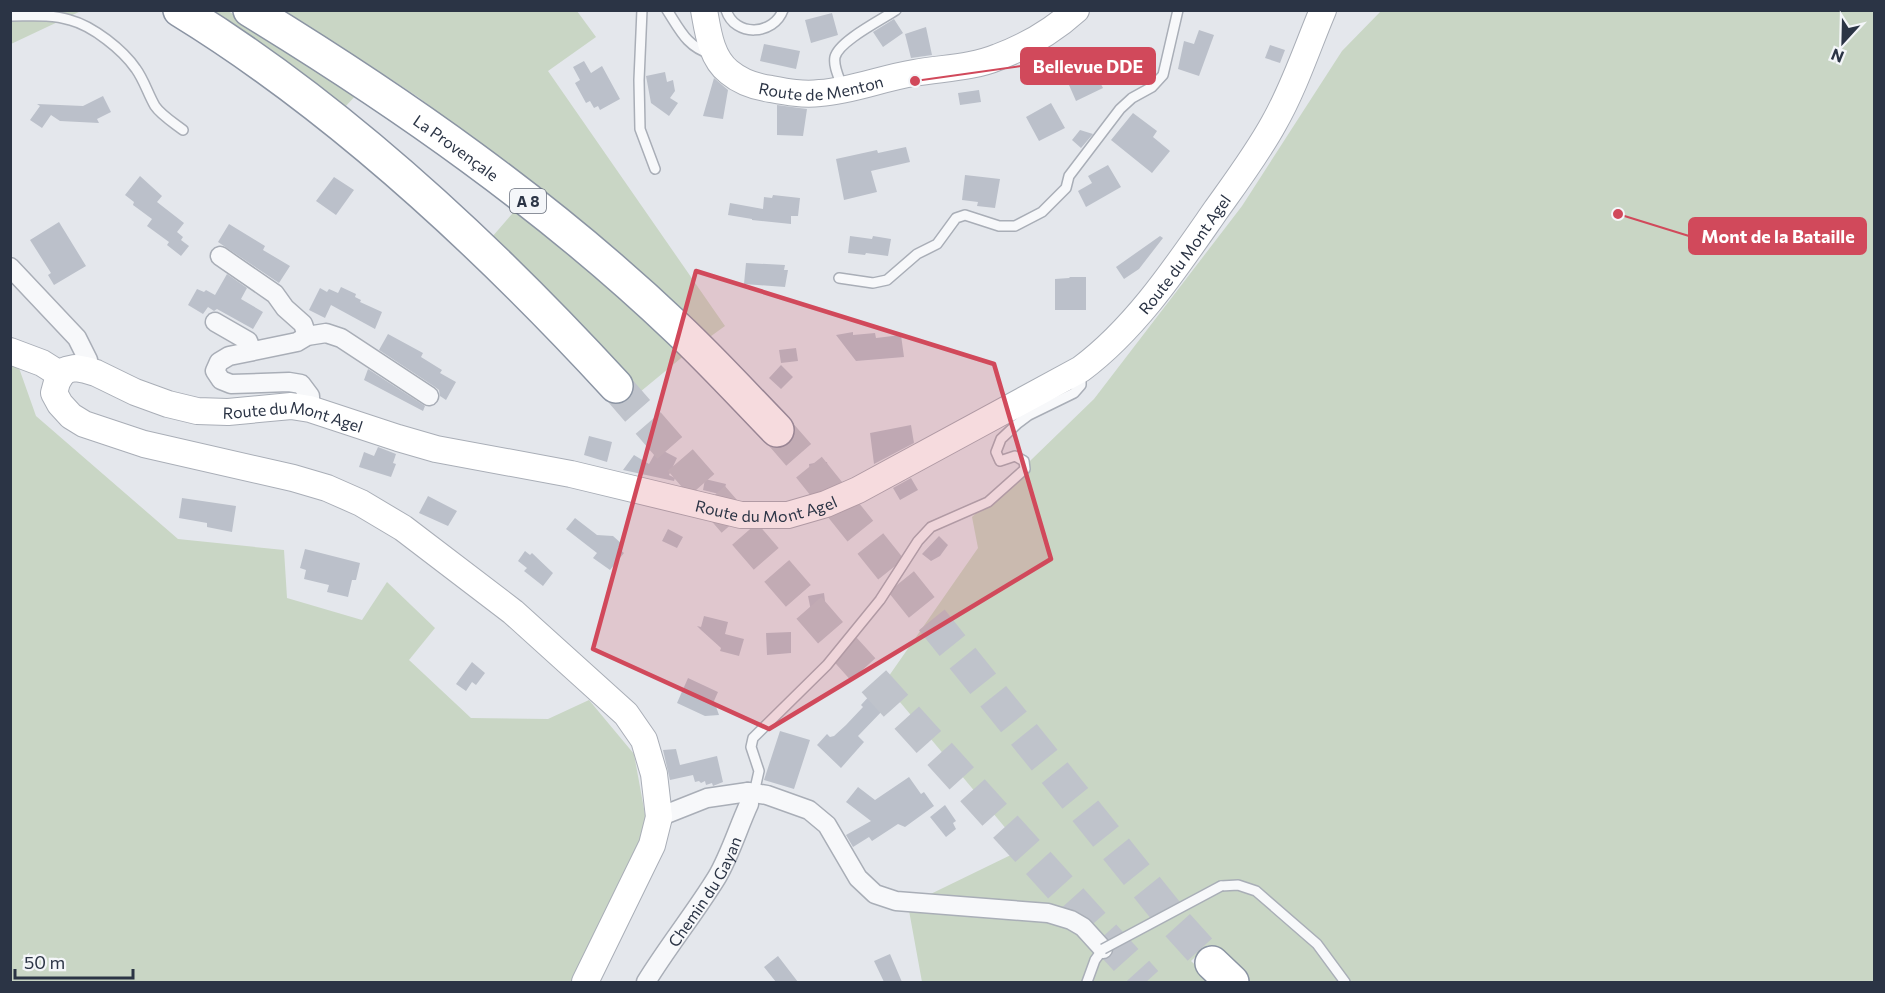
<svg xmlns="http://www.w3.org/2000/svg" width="1885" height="993" font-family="Commissioner,sans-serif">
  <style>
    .green { fill: #c9d6c5 }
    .building { fill: #bbc0ca }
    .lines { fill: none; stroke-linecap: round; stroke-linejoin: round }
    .highway-tunnel { stroke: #bfc3cb; stroke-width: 33; stroke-dasharray: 33 16; stroke-linecap: butt }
    .lane-casing { stroke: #a9aeb7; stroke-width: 12 }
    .street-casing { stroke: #a9aeb7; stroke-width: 21 }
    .secondary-casing { stroke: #a9aeb7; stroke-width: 28 }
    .highway-casing { stroke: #8b94a3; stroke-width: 36 }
    .lane { stroke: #f7f8fa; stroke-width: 9 }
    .street { stroke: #f7f8fa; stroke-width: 18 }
    .secondary { stroke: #fff; stroke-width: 26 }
    .highway { stroke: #fff; stroke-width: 33 }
    .lane-bridge-casing { stroke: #a9aeb7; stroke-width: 12; stroke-linecap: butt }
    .lane-bridge { stroke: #f7f8fa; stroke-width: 9 }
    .marked { fill: #d1495b; fill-opacity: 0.2; stroke: #d1495b; stroke-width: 4.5; stroke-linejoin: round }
    .labels { text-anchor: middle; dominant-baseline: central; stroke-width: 4.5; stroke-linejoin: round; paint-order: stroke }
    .shield { fill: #f4f6f9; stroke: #676e7b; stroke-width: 1.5 }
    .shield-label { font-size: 15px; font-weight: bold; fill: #2b3445 }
    .street-label { font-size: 16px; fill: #2b3445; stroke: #f4f6f9 }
    .leader { fill: none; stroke: #d1495b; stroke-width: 2 }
    .callout-dot { fill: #d1495b; stroke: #f4f6f9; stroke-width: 2 }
    .callout { fill: #d1495b; stroke: #d1495b; stroke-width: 2 }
    .callout-label { font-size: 18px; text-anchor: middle; font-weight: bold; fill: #fff }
  </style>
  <rect width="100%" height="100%" fill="#e4e7ec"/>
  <path class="green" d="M11 10 81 11 11 44Z
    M209 11H228L359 92 344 108Z
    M282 11H577L596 37 548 71 725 326 707 339 528 181 418 97 337 44Z
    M1381 11H1874V982H1251L1208 945 1191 961 1213 982H922L908 905 1023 849 884 683 978 548 972 517 1094 399 1242 206 1342 51Z
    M518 207 686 354 640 392 492 237Z
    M10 366 19 368 36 416 178 539 284 550 287 598 362 620 387 582 435 628 409 660 471 718 548 719 589 700 634 754 648 831 579 982H11Z"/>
  <path class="building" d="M832 13 838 35 811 43 805 20Z
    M894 19 903 33 883 47 873 32Z
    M926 27 932 55 911 58 905 34Z
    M1199 30 1214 35 1199 76 1178 69 1184 41 1194 44Z
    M764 44 800 51 796 69 760 61Z
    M1270 45 1285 50 1280 63 1265 58Z
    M584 61 591 73 602 66 620 99 600 110 598 106 594 108 590 101 586 103 575 83 580 80 573 67Z
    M1093 69 1103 88 1076 101 1069 85V80Z
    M665 72 667 82 673 80 675 91 670 98 678 103 669 116 651 103 646 76Z
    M714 78 728 90 723 119 703 116Z
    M979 90 981 102 960 105 958 93Z
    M103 96 111 112 97 119 99 123 60 121 51 115 42 128 30 120 40 106 37 104 83 106Z
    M1051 103 1065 128 1039 141 1026 117Z
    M777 105 807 109 803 136 777 135Z
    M1133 113 1157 131 1153 137 1170 151 1152 173 1111 140Z
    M1080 130 1093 134 1081 148 1072 140Z
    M906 147 910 162 871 171 877 192 844 200 836 159 877 150 878 153Z
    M1108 165 1121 187 1086 207 1078 191 1092 183 1088 176Z
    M965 175 1000 179 995 208 977 206 978 202 962 200Z
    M140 176 162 196 157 202 184 223 177 232 183 237 181 240 189 246 181 256 167 245 169 242 147 226 152 219 133 205 134 202 125 195Z
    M334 177 354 190 336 215 316 201Z
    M773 195 800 198 798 216H791V224L752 220V219L728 215 730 203 763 209 764 197 772 198Z
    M59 222 86 266 54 285 48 275 51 273 30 240Z
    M229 224 265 246 263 250 290 266 279 283 218 242Z
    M850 236 872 239 873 236 891 239 888 256 866 253 865 255 848 253Z
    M1160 236 1163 238 1139 269 1124 279 1116 267Z
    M746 263 785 265 784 270H788L785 287 744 284Z
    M227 274 247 288 241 299 263 312 253 329 217 309 214 311 208 307 203 314 188 305 197 289 204 292 206 290 215 295Z
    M1070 277H1086V310H1055V279L1069 278Z
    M341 287 356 294 355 297 361 300 360 302 382 312 375 329 331 305 325 318 309 310 320 288 327 292 329 289 338 293Z
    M853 332V335L875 333 876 338 901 335 904 357 856 361 836 335Z
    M388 334 423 353 421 357 442 370 440 373 456 382 446 400 440 396 439 390 435 387 379 350Z
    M796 348 798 361 781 363 779 350Z
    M781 365 793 377 781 389 769 378Z
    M368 369 425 406 423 411 364 380Z
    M911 425 914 443 874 464 870 433Z
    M589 436 612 442 607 462 584 455Z
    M378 447 396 454 393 463 396 464 391 477 359 467 364 452 374 456Z
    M658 448 677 458 669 475 675 478 674 481 623 470 634 455 649 464Z
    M820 462H827L830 481 811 483 809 464Z
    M911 478 918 490 900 500 893 488Z
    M705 479 726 484 723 495 703 490Z
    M428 496 457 511 448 526 419 513Z
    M182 498 236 506 232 532 207 527V523L179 518Z
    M575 518 597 535 613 536 622 544 618 548 624 553 610 570 593 558 597 553 566 529Z
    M668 529 683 537 677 548 662 541Z
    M939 536 948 545 940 556 931 561 922 554Z
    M305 549 360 563 356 580H352L348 597 327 592 329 585 304 579 306 570 300 568Z
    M525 551 530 555 532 553 553 573 543 586 524 571 527 568 518 561Z
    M824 593 826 609 811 611 808 596Z
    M704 616 728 622 725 634 744 639 739 656 720 651 721 648 701 630 697 626 701 627Z
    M791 632V653L767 655 766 633Z
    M472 662 485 673 476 685 472 682 466 691 456 684Z
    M688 678 718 692 714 701 719 715 705 716 677 703Z
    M872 693 886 707 858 736 864 742 841 768 817 745 827 734 830 737 834 736 846 725 863 707 861 705Z
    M780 731 810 740 794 789 764 780Z
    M676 749 680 765 717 756 723 782 713 786 712 783 706 785 705 781 701 783 699 781 695 782 693 775 670 780 663 750Z
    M909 777 921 794 924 792 934 806 905 827 898 824 872 841 869 837 853 847 846 835 871 821 846 802 858 787 875 800Z
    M945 805 956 821 953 823 956 829 946 837 930 817Z
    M890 954 902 982H884L874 961Z
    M778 956 798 982H776L764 967Z"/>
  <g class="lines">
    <path class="highway-tunnel" d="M616 386 842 646 1146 982
      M777 430 804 461 1174 921 1212 963"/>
    <defs>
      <path id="lane" d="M642 10 639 80 640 129 655 169
        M667 10C680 30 687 47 711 54
        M726 10C735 38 774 35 783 10
        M10 16C30 16 51 14 70 20 93 26 123 50 136 69 144 80 148 94 155 106 161 115 174 123 183 130
        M843 89C840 79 833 67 835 57 839 41 881 20 896 10
        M839 278 873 283 887 280 917 254 937 244 956 218 965 215 999 226H1015L1042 212 1066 188 1069 176 1120 109 1132 98 1152 87 1163 75 1178 10
        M754 793 759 771 751 747 753 738 827 665 880 600 918 541 931 527 988 502 1025 469 1024 461 1015 456 1000 461 996 452 1001 439 1017 424 1029 415 1074 393 1081 385V374
        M1221 886 1238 885 1256 891 1317 944 1345 982
        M1087 982 1095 960 1103 949"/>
      <g id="street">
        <path d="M220 256 275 294 285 308 303 324 307 336"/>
        <path d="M10 267 77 338 88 360 86 370"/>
        <path d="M215 322 248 341 252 351"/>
        <path d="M310 409V396L301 384 289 382 231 384 221 380 215 371 219 362 229 356 297 342 307 336 326 333 341 338 429 396"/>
        <path d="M659 817 707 798 748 792 767 795 809 810 827 825 858 878 875 894 896 901 1048 913 1071 920 1083 927 1103 949"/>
        <path id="s1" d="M646 982C668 946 695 913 717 877 730 855 738 828 749 804L748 792"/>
      </g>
      <g id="secondary">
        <path id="s2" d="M704 10C708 32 711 58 729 72 741 82 756 87 771 89 787 92 803 95 820 93 852 91 882 78 914 73 942 68 972 68 998 57 1027 46 1053 31 1076 10"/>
        <path d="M10 351 42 363 61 375"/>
        <path id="s3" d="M585 982 652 845 659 817 654 774 644 740 626 714 513 612 403 528 361 503 327 488 293 478 144 444 84 424 71 416 60 404 54 393 57 382 61 375 66 370 75 368 86 370 96 373 135 392 168 404 197 411 228 412 291 406 310 409 398 438 436 449 571 474 741 515H788L826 504 858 490 1081 369C1136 328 1177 266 1216 210 1236 182 1257 154 1274 123 1294 88 1307 48 1323 10"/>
      </g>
      <g id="highway">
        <path d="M180 10C341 109 489 248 616 386"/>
        <path id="s4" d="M250 10C402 103 549 206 678 329 712 361 744 396 777 430"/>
        <path d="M1212 963 1232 982"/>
      </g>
    </defs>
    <use href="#lane" class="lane-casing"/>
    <use href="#street" class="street-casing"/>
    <use href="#secondary" class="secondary-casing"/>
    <use href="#highway" class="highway-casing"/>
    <use href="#lane" class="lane"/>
    <use href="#street" class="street"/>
    <use href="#secondary" class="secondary"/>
    <use href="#highway" class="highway"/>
    <defs>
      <path id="lane-bridge" d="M1103 949 1221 886"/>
    </defs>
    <use href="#lane-bridge" class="lane-bridge-casing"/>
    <use href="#lane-bridge" class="lane-bridge"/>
  </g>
  <path class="marked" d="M696 271 994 364 1051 559 769 729 593 649Z"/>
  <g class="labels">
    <rect class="shield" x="510" y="189" width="36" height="24" rx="4.5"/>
    <g class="shield-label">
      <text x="528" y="201">A 8</text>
    </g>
    <g class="street-label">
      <text stroke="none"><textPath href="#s2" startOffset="165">Route de Menton</textPath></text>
      <text stroke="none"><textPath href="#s4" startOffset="248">La Provençale</textPath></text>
      <text stroke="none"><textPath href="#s3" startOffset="2218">Route du Mont Agel</textPath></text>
      <text stroke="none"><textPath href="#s3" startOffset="1227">Route du Mont Agel</textPath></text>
      <text stroke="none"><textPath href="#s3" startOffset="1713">Route du Mont Agel</textPath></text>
      <text stroke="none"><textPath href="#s1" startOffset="108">Chemin du Gayan</textPath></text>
    </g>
  </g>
  <path class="leader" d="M915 81L1021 66M1618 214L1689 236"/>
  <g class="callout-dot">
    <circle cx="915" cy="81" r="6"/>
    <circle cx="1618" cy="214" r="6"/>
  </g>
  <g class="callout">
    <rect x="1021" y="48" width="134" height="36" rx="6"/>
    <rect x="1689" y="218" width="177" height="36" rx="6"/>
  </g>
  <g class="callout-label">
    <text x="1088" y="73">Bellevue DDE</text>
    <text x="1778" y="243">Mont de la Bataille</text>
  </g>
  <rect width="1885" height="993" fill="none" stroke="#2b3445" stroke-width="24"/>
  <g transform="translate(1843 42) rotate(202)" stroke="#f4f6f9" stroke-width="4.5" paint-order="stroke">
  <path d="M0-4.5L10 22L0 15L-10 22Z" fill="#2b3445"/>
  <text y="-9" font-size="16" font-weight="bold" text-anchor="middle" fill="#2b3445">N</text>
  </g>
  <path d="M15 969v9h118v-9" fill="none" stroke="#2b3445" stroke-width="3"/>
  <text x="24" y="969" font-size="18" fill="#2b3445" stroke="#f4f6f9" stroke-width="4.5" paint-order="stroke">50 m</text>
</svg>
